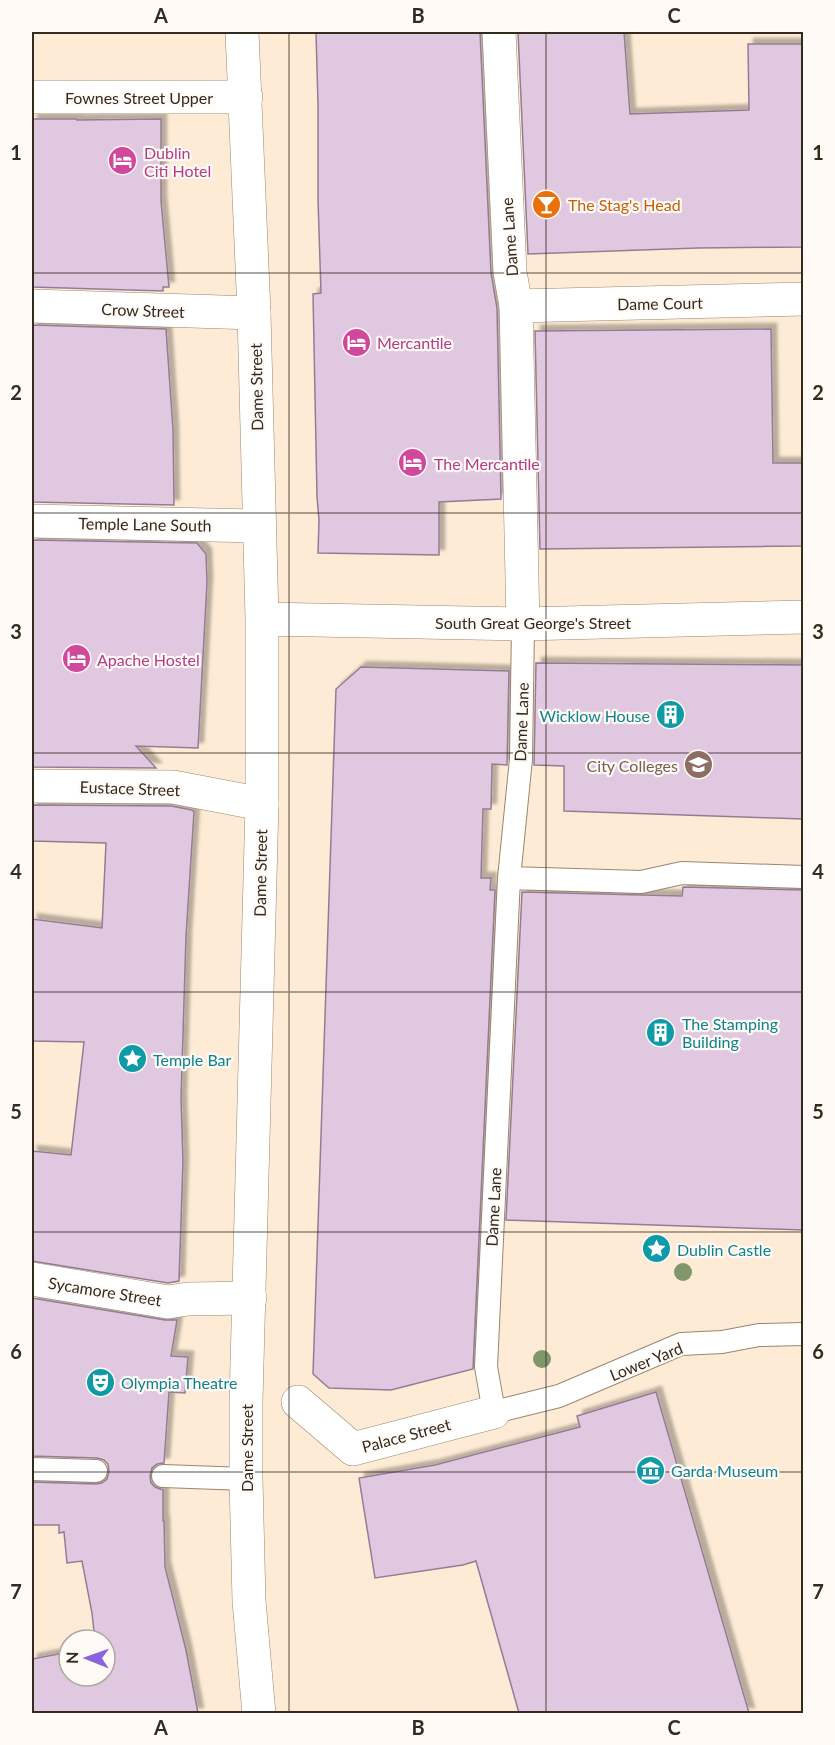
<svg xmlns="http://www.w3.org/2000/svg" width="835" height="1745" font-family="Lato,sans-serif">
  <style>
    .building { fill: #e1c8e1; stroke: #947d94; stroke-width: 1.5; filter: url(#shadow) }
    .lines { fill: none; stroke-linecap: round; stroke-linejoin: round }
    .service-casing { stroke: #9b866d; stroke-width: 24 }
    .pedestrian-casing { stroke: #9b866d; stroke-width: 34 }
    .minor-casing { stroke: #9b866d; stroke-width: 34 }
    .secondary-casing { stroke: #9b866d; stroke-width: 34 }
    .service { stroke: #fff; stroke-width: 22 }
    .pedestrian { stroke: #fff; stroke-width: 33 }
    .minor { stroke: #fff; stroke-width: 33 }
    .secondary { stroke: #fff; stroke-width: 33 }
    .tree { fill: #80976b }
    .grid { fill: none; stroke: #332a20; stroke-width: 1.5; stroke-opacity: 0.55 }
    .labels { text-anchor: middle; dominant-baseline: central; stroke-width: 4.5; stroke-linejoin: round; paint-order: stroke }
    .street-label { font-size: 16px; fill: #332a20; stroke: #fffaf5 }
    .hotel-label { font-size: 16px; fill: #b23c85; stroke: #fffaf5; text-anchor: start }
    .food-label { font-size: 16px; fill: #c56008; stroke: #fffaf5; text-anchor: start }
    .culture-label { font-size: 16px; fill: #0d838f; stroke: #fffaf5; text-anchor: start }
    .education-label { font-size: 16px; fill: #785e54; stroke: #fffaf5; text-anchor: end }
    .neatline { fill: none; stroke: #332a20; stroke-width: 2 }
    .grid-label { font-size: 20px; text-anchor: middle; font-weight: bold; fill: #332a20 }
  </style>
  <defs>
    <filter id="shadow"><feDropShadow dx="5.5" dy="-5.5" stdDeviation="1.5" flood-color="#0004"/></filter>
  </defs>
  <rect width="100%" height="100%" fill="#fdebd5"/>
  <path class="building" d="M316 32H480L491 273 497 308 501 499 439 502V555L318 553 319 520 317 497 313 294 321 293 318 200V104Z
    M518 32H624L630 114 749 110 748 44H804V247L698 248 528 254Z
    M32 119H77V120L161 119V201L169 287H163V291L32 287Z
    M32 325 166 329 173 430 174 505 32 502Z
    M771 329 773 463H804V546L540 549 535 331Z
    M32 540 197 543 206 554 207 582 198 748 136 746 156 768 32 767Z
    M536 663 804 665V819L564 811V766L534 765Z
    M361 667 509 671 507 765 492 764 491 809H483L481 878H491L490 890H495L473 1369 391 1390 329 1388 313 1374 336 689Z
    M32 805 171 806 192 810 194 812 186 936 181 1099 183 1161 179 1281 168 1283 32 1261V1151L71 1155 84 1042 32 1041V919L102 928 106 843 32 841Z
    M683 887 804 890V1230L506 1220 522 892 682 896Z
    M32 1298 165 1320H177L171 1356 188 1357 185 1393 169 1392 164 1463 157 1464 152 1468 150 1476 151 1483 155 1487 163 1490V1521H164L165 1567 186 1650 198 1713H32V1659L69 1652V1676H105V1640H95L92 1613 82 1561 67 1563 64 1532 59 1533V1525H32V1482L96 1484 102 1483 107 1479 109 1471 108 1464 104 1460 97 1458 32 1456Z
    M656 1392 749 1713H519L476 1561 463 1565 375 1578 359 1478 435 1465 580 1427 577 1416Z"/>
  <g class="lines">
    <defs>
      <path id="service" d="M523 624 521 759 509 878 486 1367 494 1412 559 1396 681 1344 722 1342 759 1335 804 1334
        M509 878 641 882 682 873 804 877
        M32 1469 96 1471
        M163 1476 246 1479"/>
      <path id="pedestrian" d="M32 306 254 313
        M516 306 804 299
        M32 521 259 526
        M298 1402 353 1449 494 1412"/>
      <path id="minor" d="M499 32 510 272 516 306 523 624
        M32 97H246
        M32 786 173 787 262 804
        M32 1279 168 1302 188 1299 250 1298"/>
      <path id="secondary" d="M242 32 254 313 262 619V804L246 1401V1479L249 1601 259 1714
        M262 619 523 624 804 617"/>
    </defs>
    <use href="#service" class="service-casing"/>
    <use href="#pedestrian" class="pedestrian-casing"/>
    <use href="#minor" class="minor-casing"/>
    <use href="#secondary" class="secondary-casing"/>
    <use href="#service" class="service"/>
    <use href="#pedestrian" class="pedestrian"/>
    <use href="#minor" class="minor"/>
    <use href="#secondary" class="secondary"/>
  </g>
  <g class="tree">
    <circle cx="683" cy="1272" r="9"/>
    <circle cx="542" cy="1359" r="9"/>
  </g>
  <path class="grid" d="M289 32V1714M546 32V1714M32 273H804M32 513H804M32 753H804M32 992H804M32 1232H804M32 1472H804"/>
  <defs>
    <symbol id="hotel-disc" viewBox="-11 -11 22 22"><circle r="9.5" fill="#d1479c" stroke="#fffaf5"/><path d="M-6-4.5h1.5V1H6V5H4.5V3h-9V5H-6ZM-4 0a1.8 1.8 0 1 1 3.6 0ZM.5 0V-2.5h3Q6-2.5 6 0Z" fill="#fff"/></symbol>
    <symbol id="bar-disc" viewBox="-11 -11 22 22"><circle r="9.5" fill="#e8710a" stroke="#fffaf5"/><path d="M-6-5H6L.8 .8V4.5H3.5V6h-7V4.5H-.8V.8Z" fill="#fff"/></symbol>
    <symbol id="building-disc" viewBox="-11 -11 22 22"><circle r="9.5" fill="#0f9aa8" stroke="#fffaf5"/><path d="M-4-6H4V6H1V3H-1V6H-4ZM-2.5-4.3h1.7v1.8h-1.7ZM.8-4.3h1.7v1.8H.8ZM-2.5-1h1.7V.8h-1.7ZM.8-1h1.7V.8H.8Z" fill="#fff"/></symbol>
    <symbol id="university-disc" viewBox="-11 -11 22 22"><circle r="9.5" fill="#8d6e63" stroke="#fffaf5"/><path d="M0-5L7-2L0 1L-7-2ZM-4 1L0 2.5L4 1V4Q0 6-4 4Z" fill="#fff"/></symbol>
    <symbol id="sight-disc" viewBox="-11 -11 22 22"><circle r="9.5" fill="#0f9aa8" stroke="#fffaf5"/><path d="M0-6L1.8-2.2L6-1.7L2.9 1.2L3.7 5.4L0 3.3L-3.7 5.4L-2.9 1.2L-6-1.7L-1.8-2.2Z" fill="#fff"/></symbol>
    <symbol id="theatre-disc" viewBox="-11 -11 22 22"><circle r="9.5" fill="#0f9aa8" stroke="#fffaf5"/><path d="M-5-5.5Q0-4 5-5.5V0Q5 5 0 6Q-5 5-5 0ZM-3.3-2.5H-1v1.5H-3.3ZM1-2.5H3.3v1.5H1ZM-2.8 1Q0 5.5 2.8 1Z" fill="#fff"/></symbol>
    <symbol id="museum-disc" viewBox="-11 -11 22 22"><circle r="9.5" fill="#0f9aa8" stroke="#fffaf5"/><path d="M0-6L6-3V-2H-6V-3ZM-5-1h2V3h-2ZM-1-1h2V3h-2ZM3-1h2V3H3ZM-6 4H6V6H-6Z" fill="#fff"/></symbol>
  </defs>
  <g fill-rule="evenodd">
    <use href="#hotel-disc" x="106" y="144" width="33" height="33"/>
    <use href="#bar-disc" x="530" y="188" width="33" height="33"/>
    <use href="#hotel-disc" x="340" y="326" width="33" height="33"/>
    <use href="#hotel-disc" x="396" y="446" width="33" height="33"/>
    <use href="#hotel-disc" x="60" y="642" width="33" height="33"/>
    <use href="#building-disc" x="654" y="698" width="33" height="33"/>
    <use href="#university-disc" x="682" y="748" width="33" height="33"/>
    <use href="#building-disc" x="644" y="1016" width="33" height="33"/>
    <use href="#sight-disc" x="116" y="1042" width="33" height="33"/>
    <use href="#sight-disc" x="640" y="1232" width="33" height="33"/>
    <use href="#theatre-disc" x="84" y="1366" width="33" height="33"/>
    <use href="#museum-disc" x="634" y="1454" width="33" height="33"/>
  </g>
  <g class="labels">
    <g class="street-label">
      <text x="139" y="97">Fownes Street Upper</text>
      <text transform="translate(509 237) rotate(-94)">Dame Lane</text>
      <text transform="translate(660 303) rotate(-1)">Dame Court</text>
      <text transform="translate(143 310) rotate(2)">Crow Street</text>
      <text transform="translate(256 387) rotate(-91)">Dame Street</text>
      <text transform="translate(145 524) rotate(1)">Temple Lane South</text>
      <text x="533" y="622">South Great George's Street</text>
      <text transform="translate(521 722) rotate(-88)">Dame Lane</text>
      <text transform="translate(130 788) rotate(2)">Eustace Street</text>
      <text transform="translate(260 873) rotate(-89)">Dame Street</text>
      <text transform="translate(493 1207) rotate(-87)">Dame Lane</text>
      <text transform="translate(105 1291) rotate(9)">Sycamore Street</text>
      <text transform="translate(646 1361) rotate(-22)">Lower Yard</text>
      <text transform="translate(406 1435) rotate(-15)">Palace Street</text>
      <text transform="translate(246 1448) rotate(-90)">Dame Street</text>
    </g>
    <g class="hotel-label">
      <text x="144" y="152">Dublin<tspan x="144" dy="18">Citi Hotel</tspan></text>
      <text x="377" y="342">Mercantile</text>
      <text x="434" y="463">The Mercantile</text>
      <text x="97" y="659">Apache Hostel</text>
    </g>
    <g class="food-label">
      <text x="568" y="204">The Stag's Head</text>
    </g>
    <g class="culture-label">
      <text x="650" y="715" text-anchor="end">Wicklow House</text>
      <text x="682" y="1023">The Stamping<tspan x="682" dy="18">Building</tspan></text>
      <text x="153" y="1059">Temple Bar</text>
      <text x="677" y="1249">Dublin Castle</text>
      <text x="121" y="1382">Olympia Theatre</text>
      <text x="671" y="1470">Garda Museum</text>
    </g>
    <g class="education-label">
      <text x="678" y="765">City Colleges</text>
    </g>
  </g>
  <rect width="835" height="1745" fill="none" stroke="#fffaf5" stroke-width="66"/>
  <g transform="translate(87 1658) rotate(271)"><circle r="28" fill="#fffaf5" stroke="#ada7a0" stroke-width="1.5"/>
  <path d="M0-4.5L10 22L0 15L-10 22Z" fill="#8b63dd"/>
  <text y="-9" font-size="16" font-weight="bold" text-anchor="middle" fill="#332a20">N</text>
  </g>
  <rect x="33" y="33" width="769" height="1679" class="neatline"/>
  <g class="grid-label">
    <text x="161" y="23">A</text>
    <text x="418" y="23">B</text>
    <text x="674" y="23">C</text>
    <text x="16" y="160">1</text>
    <text x="818" y="160">1</text>
    <text x="16" y="400">2</text>
    <text x="818" y="400">2</text>
    <text x="16" y="639">3</text>
    <text x="818" y="639">3</text>
    <text x="16" y="879">4</text>
    <text x="818" y="879">4</text>
    <text x="16" y="1119">5</text>
    <text x="818" y="1119">5</text>
    <text x="16" y="1359">6</text>
    <text x="818" y="1359">6</text>
    <text x="16" y="1599">7</text>
    <text x="818" y="1599">7</text>
    <text x="161" y="1735">A</text>
    <text x="418" y="1735">B</text>
    <text x="674" y="1735">C</text>
  </g>
</svg>
